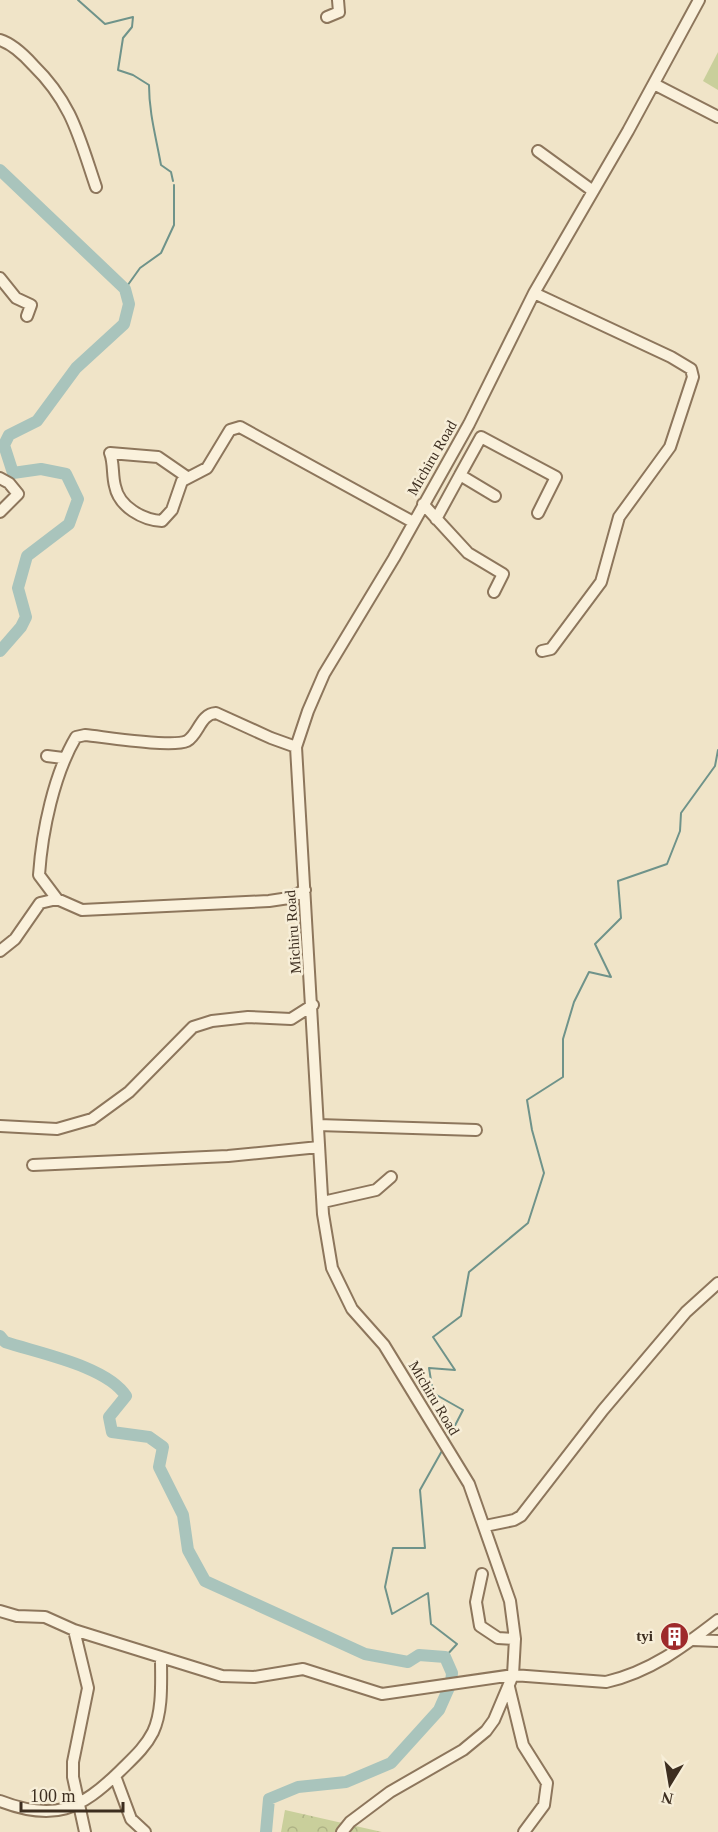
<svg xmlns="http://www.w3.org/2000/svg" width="718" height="1832" font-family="Georgia,serif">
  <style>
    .grass { fill: #c9cf9b }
    .forest { fill: url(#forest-crowns) }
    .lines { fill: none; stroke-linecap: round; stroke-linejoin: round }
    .stream { stroke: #6f938a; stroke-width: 2 }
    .river { stroke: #a9c4bc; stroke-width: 12 }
    .minor-casing { stroke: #8d765c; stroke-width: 14 }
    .minor { stroke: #faf1dc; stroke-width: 10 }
    .labels { text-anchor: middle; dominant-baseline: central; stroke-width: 5; stroke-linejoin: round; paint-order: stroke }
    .street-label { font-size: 15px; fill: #3d2e20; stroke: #f7eed8 }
    .poi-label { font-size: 15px; font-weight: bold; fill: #3d2e20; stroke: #f7eed8; text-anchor: end }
  </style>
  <defs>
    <pattern id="forest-crowns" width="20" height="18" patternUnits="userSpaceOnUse" patternTransform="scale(1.5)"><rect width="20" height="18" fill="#c9cf9b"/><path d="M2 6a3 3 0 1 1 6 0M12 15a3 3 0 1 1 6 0" fill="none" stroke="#aeb285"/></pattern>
  </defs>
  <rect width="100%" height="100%" fill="#f0e4c8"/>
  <path class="grass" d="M718 52V90L703 81Z"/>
  <path class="forest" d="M285 1810 382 1832H281Z"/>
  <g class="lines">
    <path class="stream" d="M78 0 105 24 133 17 132 27 123 38 118 70 133 75 149 85C149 113 156 137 161 165L171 172 173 181
      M125 289 140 268 161 253 174 225V185
      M447 1441 463 1410 433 1393 429 1368 455 1370 433 1337 461 1316 469 1272 528 1223 544 1173 532 1130 527 1100 563 1077V1039L574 1002 589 972 611 977 595 944 621 918 618 881 667 864 680 831 681 813 715 766 718 750
      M443 1449 420 1490 425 1548H393L385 1587 392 1614 428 1593 431 1624 457 1644 445 1657"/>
    <path class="river" d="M0 170 125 289 129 304 124 324 76 368 37 421 9 435 4 445 13 473 41 469 66 474 78 499 69 524 27 556 18 588 26 617 21 627 0 651
      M0 1336 5 1342C38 1353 107 1366 126 1396L109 1417 112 1432 149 1437 163 1447 159 1467 183 1515 188 1550 205 1581 365 1654 408 1662 419 1655 445 1657 452 1673 451 1683 439 1710 391 1763 346 1782 298 1787 269 1799 266 1832"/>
    <defs>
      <path id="minor" d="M327 17 339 12 338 0
        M0 40C13 44 24 55 33 65 72 103 79 137 96 187
        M654 84 718 117
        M538 151 593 191
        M0 278 16 298 31 305 27 316
        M534 293 671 357 691 369 693 377 670 447 619 517 601 582 551 649 542 651
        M187 477 158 457 110 453C114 463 112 475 115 486 119 507 143 520 162 521L172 510 182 481 207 468 230 430 240 427 413 522
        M0 478 9 483 18 494 0 512
        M495 496 460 475 481 437 556 477 538 513
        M423 504 468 553 503 574 494 592
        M436 519 460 475
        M47 756 63 758
        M57 899 39 875C42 831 54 774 76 737L85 735C105 737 172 748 187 741 199 734 200 714 216 713L271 738 296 747
        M0 951 15 939 40 903 57 899 82 910 269 901 289 898 305 890
        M318 1125 476 1130
        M0 1126 57 1129 92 1119 129 1092 193 1027 212 1021 248 1017 291 1019 313 1005
        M33 1165 228 1156 319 1147
        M323 1202 376 1190 391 1177
        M485 1526 514 1520 521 1516 603 1410 686 1312 718 1283
        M482 1574 476 1602 480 1626 498 1638 515 1639
        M0 1611 17 1616 45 1617 74 1630 222 1676 254 1677 303 1669 382 1694 513 1675 606 1682C650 1672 683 1647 718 1620
        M74 1630 88 1688 73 1762V1777L85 1832
        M693 1640 718 1641
        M509 1687 523 1745 547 1783 544 1805 524 1832
        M115 1776 131 1819 145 1832
        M0 1801C54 1822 80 1810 120 1771 132 1759 145 1748 153 1732 163 1711 161 1681 161 1659
        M342 1832 350 1822 390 1792 463 1750 486 1731 494 1720 513 1675 515 1639 510 1601 469 1484 384 1345 352 1309 332 1268 323 1214 296 747 308 711 324 674 394 558 469 424 534 293 628 131 699 0"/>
    </defs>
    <use href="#minor" class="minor-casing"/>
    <use href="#minor" class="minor"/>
  </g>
  <defs>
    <symbol id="building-disc" viewBox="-11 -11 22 22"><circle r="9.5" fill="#9e2a2b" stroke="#f7eed8"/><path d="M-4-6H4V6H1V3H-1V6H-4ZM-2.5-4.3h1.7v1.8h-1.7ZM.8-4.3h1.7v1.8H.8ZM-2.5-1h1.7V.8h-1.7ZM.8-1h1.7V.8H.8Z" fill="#fff"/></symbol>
  </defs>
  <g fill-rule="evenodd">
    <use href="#building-disc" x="658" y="1620" width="33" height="33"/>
  </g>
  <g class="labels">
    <g class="street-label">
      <text transform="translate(432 458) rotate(-60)">Michiru Road</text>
      <text transform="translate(293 932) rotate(-94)">Michiru Road</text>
      <text transform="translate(434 1398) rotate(59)">Michiru Road</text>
    </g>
    <g class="poi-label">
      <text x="653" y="1636">tyi</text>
    </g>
  </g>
  <g transform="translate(670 1784) rotate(191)" stroke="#f7eed8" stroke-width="4.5" paint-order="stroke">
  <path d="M0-4.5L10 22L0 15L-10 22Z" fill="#3d2e20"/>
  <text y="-9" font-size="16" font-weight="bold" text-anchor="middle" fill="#3d2e20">N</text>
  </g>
  <path d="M21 1802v9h102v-9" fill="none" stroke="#3d2e20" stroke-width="3"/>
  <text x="30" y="1802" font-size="18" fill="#3d2e20" stroke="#f7eed8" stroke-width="4.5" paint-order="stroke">100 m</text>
</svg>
